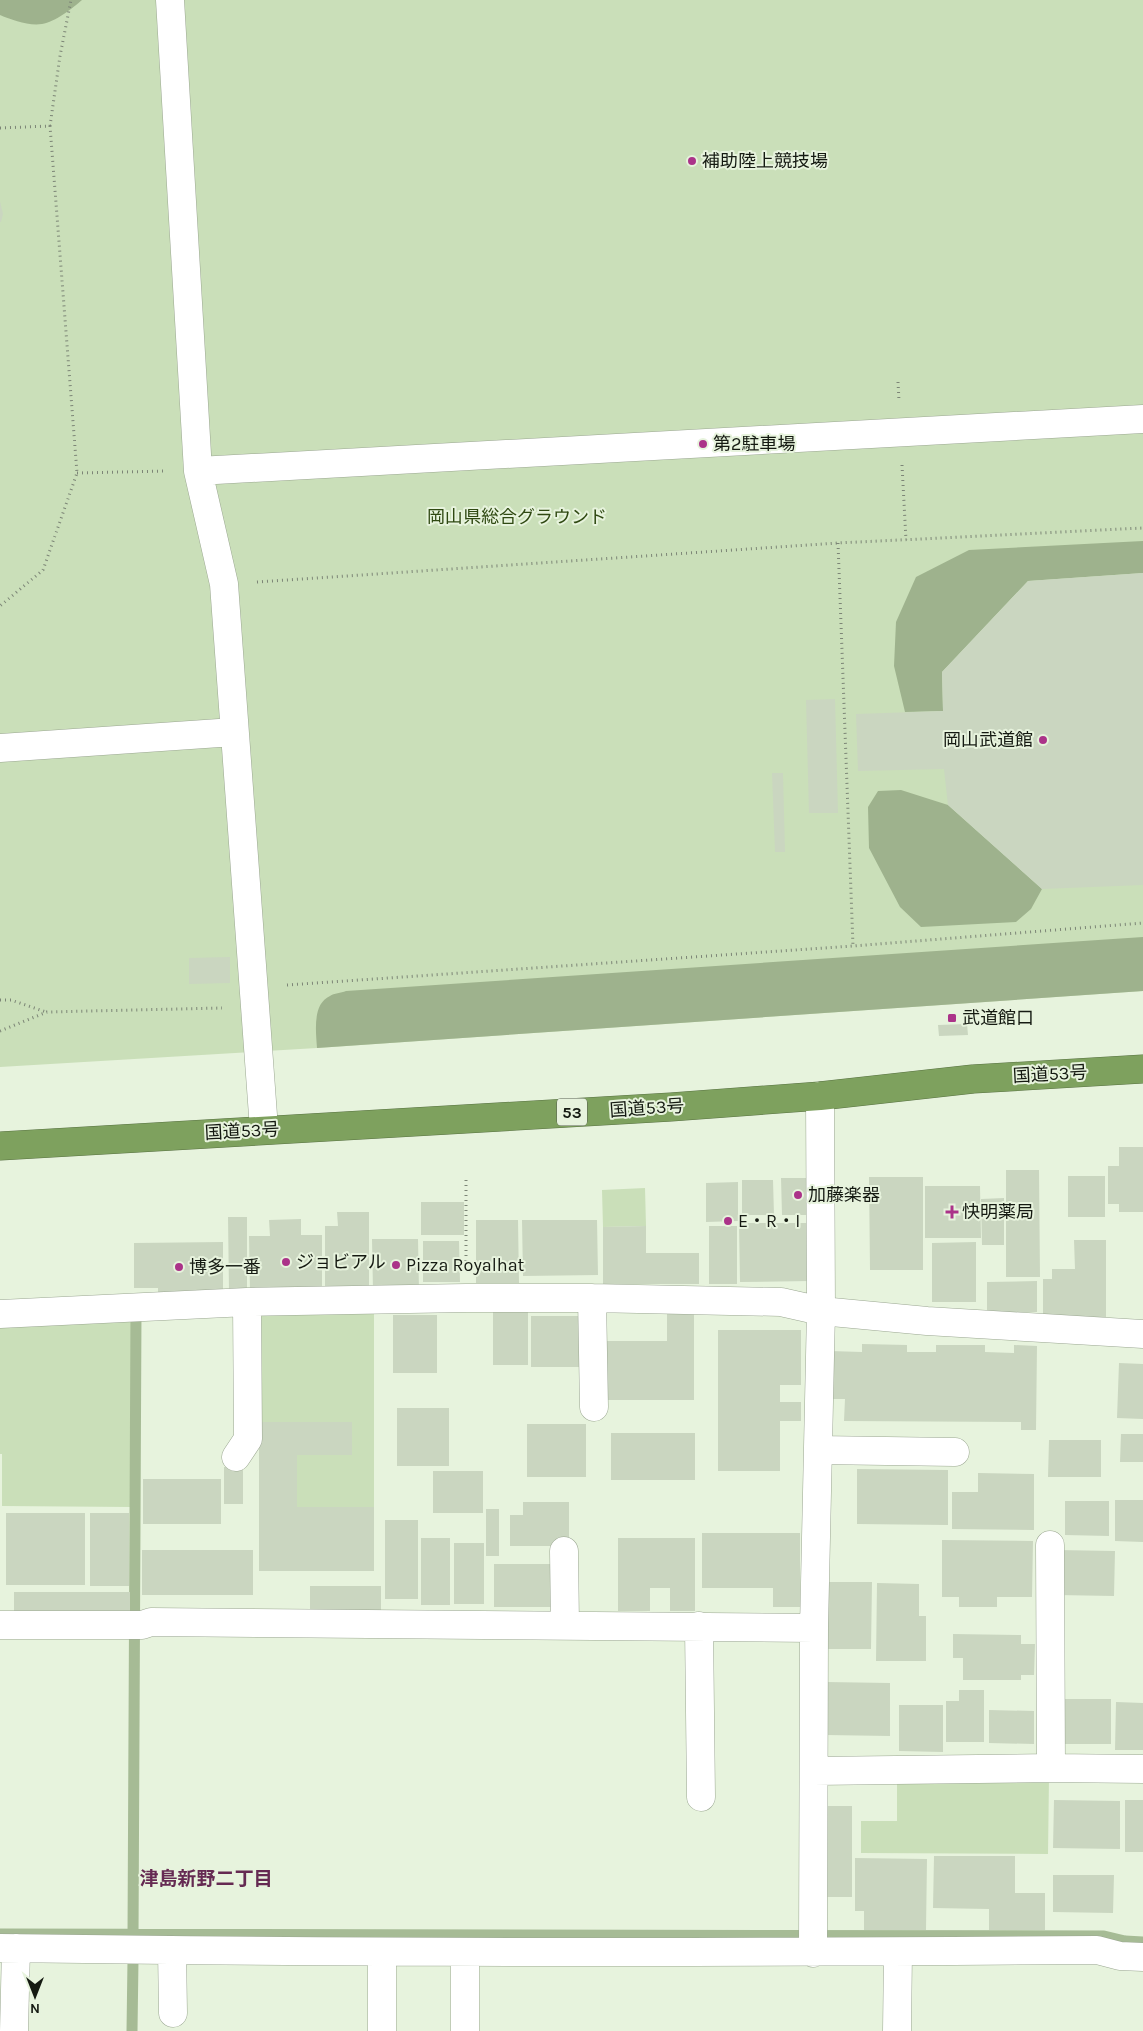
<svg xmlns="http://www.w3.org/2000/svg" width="1143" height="2031" font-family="Karla,'Noto Sans JP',sans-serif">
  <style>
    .green { fill: #cadfb9 }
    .forest { fill: #9eb28d }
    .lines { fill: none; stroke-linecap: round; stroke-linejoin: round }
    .stream { stroke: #a6bb95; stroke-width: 11 }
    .building { fill: #cad6c0 }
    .minor-casing { stroke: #9ba792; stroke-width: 29 }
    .highway-casing { stroke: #597243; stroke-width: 29 }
    .path { stroke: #7c8576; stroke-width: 3; stroke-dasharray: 1 4; stroke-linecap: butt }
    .minor { stroke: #fff; stroke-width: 28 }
    .highway { stroke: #7ea15e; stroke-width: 28 }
    .poi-dot { fill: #ab3389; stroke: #e7f3dd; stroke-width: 2 }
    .labels { text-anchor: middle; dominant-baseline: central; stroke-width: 4; stroke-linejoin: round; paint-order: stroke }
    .shield { fill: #e7f3dd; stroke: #545b4f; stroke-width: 1 }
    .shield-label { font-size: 16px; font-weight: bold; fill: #151a12 }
    .poi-label { font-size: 18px; fill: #151a12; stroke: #e7f3dd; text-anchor: start }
    .park-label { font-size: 18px; fill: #2f4912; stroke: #e7f3dd }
    .street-label { font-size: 18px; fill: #151a12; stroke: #e7f3dd }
    .neighbourhood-label { font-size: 19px; font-weight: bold; fill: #652a52; stroke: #e7f3dd }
  </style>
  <rect width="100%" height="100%" fill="#e7f3dd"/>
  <path class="green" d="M0 0H1143V991L317 1048 0 1067Z
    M645 1188 646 1226 603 1227 602 1190Z
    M259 1309H374V1507H297L259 1422Z
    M131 1320V1507L2 1506V1454H0V1325Z
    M897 1777H1049L1048 1854 861 1853V1821H897Z"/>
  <path class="forest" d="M0 0H82C73 8 55 22 42 24 28 26 12 20 0 15Z
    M1143 541V573L1028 581 942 672 943 711 905 712 894 666 896 622 916 577 969 550Z
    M901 790 948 805 1042 889 1031 909 1016 922 921 927 900 907 869 848 868 807 878 791Z
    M1143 937V991L317 1048C316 1032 312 1004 330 996 334 993 341 993 346 991Z"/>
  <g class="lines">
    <path class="stream" d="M0 1934 1104 1936 1125 1941 1143 1942
      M133 1937 136 1312
      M132 2031 133 1960"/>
  </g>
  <path class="building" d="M0 201 3 214 1 222H0Z
    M1143 573V885L1042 889 948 805 944 769 858 771 856 714 943 711 942 672 1028 581Z
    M835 699 838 813H809L806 700Z
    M772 773H783L785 852H775Z
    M230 957V983L189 984V958Z
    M967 1024 968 1035 939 1036 938 1025Z
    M1119 1147H1143V1212H1119V1204H1108V1166H1119Z
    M1006 1170H1039L1040 1277H1006Z
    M1068 1176H1105V1217H1068Z
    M869 1177H923V1270H870Z
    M781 1178H814V1215H782Z
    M742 1180H773L774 1215H742Z
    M738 1182V1221L706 1222V1183Z
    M925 1186H980L981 1238H925Z
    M1004 1198V1245H982L981 1199Z
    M421 1202H464V1235H421Z
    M337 1212H369V1287H325V1226H338Z
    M228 1217H247V1291H229Z
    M301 1219V1235H322V1291H250L249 1236H270L269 1220Z
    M476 1220H518L519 1283H476Z
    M522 1220H597L598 1275 523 1276Z
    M739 1223H810V1281L740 1282Z
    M646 1226V1253H699V1284H603V1227Z
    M709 1226H737V1284H709Z
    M372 1239H418L419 1291H373Z
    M1074 1240H1106V1317H1043V1279H1052V1269H1075Z
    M423 1241H459L460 1282H423Z
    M223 1242V1293H158V1288H134V1243Z
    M976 1242V1302H932V1243Z
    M1037 1281V1312H987V1282Z
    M493 1312H528V1365H493Z
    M667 1312H694V1400H601V1341H667Z
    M393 1315H437V1373H393Z
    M531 1316H586V1367H531Z
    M718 1330H801V1385H780V1402H801V1421H780V1471H718Z
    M862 1344 907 1345V1352H936V1345H985V1352L1014 1353V1345L1037 1346 1036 1430H1021V1422L844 1421 845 1399H830V1351L862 1352Z
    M1119 1363 1143 1364V1419L1117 1418Z
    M397 1408H449V1466H397Z
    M259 1422H352V1455H297V1507H374V1571H259Z
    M527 1424H586V1477H527Z
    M611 1433H695V1480H611Z
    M1121 1434H1143V1462H1120Z
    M1049 1440H1101V1477H1048Z
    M224 1467H243V1504H224Z
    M857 1469 948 1470V1525L857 1524Z
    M433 1471H483V1513H433Z
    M978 1473 1034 1474V1530L952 1529V1492H978Z
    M143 1479H221V1524H143Z
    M1115 1500H1143V1542L1115 1541Z
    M1065 1501H1109V1536L1065 1535Z
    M523 1502H569V1546H510V1515H523Z
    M486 1509H499V1556H486Z
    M6 1513H85V1585H6Z
    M90 1513H129V1586H90Z
    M385 1520H418V1599H385Z
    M702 1533H800V1607H773V1588H702Z
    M421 1538H450V1605H421Z
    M618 1538H695V1611H670V1588H650V1611H618Z
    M942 1540 1033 1541 1032 1597H997V1607H959V1597H942Z
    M454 1543H484V1604H454Z
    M142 1550H253V1595H142Z
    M1057 1550 1115 1551 1114 1596 1057 1595Z
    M494 1564H557V1607H494Z
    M826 1582H872L871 1649H826Z
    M877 1583 919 1584V1616H926V1661H876Z
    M310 1586H381V1611H310Z
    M14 1592H130V1617H14Z
    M953 1634 1021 1635V1644H1035L1034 1675H1021V1680H963V1658H953Z
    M826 1682 890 1683V1736L826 1735Z
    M959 1690H984V1742H946V1701H959Z
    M1060 1699H1111V1744H1059Z
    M1116 1702 1143 1703V1750H1115Z
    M899 1705H943V1752L899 1751Z
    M989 1710 1034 1711V1744L989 1743Z
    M1054 1800 1120 1801V1849L1053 1848Z
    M1125 1800H1143V1852H1125Z
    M821 1806H852V1897H820Z
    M934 1856H1015V1893H1045V1930H989V1909L933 1908Z
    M855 1858 927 1859 926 1930H864V1911H855Z
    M1053 1875H1114L1113 1913 1053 1912Z"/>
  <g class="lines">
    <defs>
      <path id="minor" d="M170 0 198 471 224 584 264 1129
        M198 471 1143 419
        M0 748 234 732
        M592 1298 594 1407
        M0 1314 247 1302 466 1298H592L781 1302 821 1311 927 1321 1143 1334
        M818 1450 955 1452
        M236 1457 248 1439 247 1302
        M1050 1545 1051 1768
        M564 1551 565 1625
        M0 1625H142L151 1622 814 1628
        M699 1626 701 1797
        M814 1771 1051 1768 1143 1769
        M0 1948C366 1953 731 1953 1097 1950L1120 1956 1143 1957
        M172 1950 173 2013
        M382 1952V2031
        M465 1952V2031
        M813 1953 814 1628 821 1311 820 1096
        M14 2031 16 1948
        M897 2031 898 1952"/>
      <path id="highway" d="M0 1146 671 1107 820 1096 973 1079 1143 1069"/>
    </defs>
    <use href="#minor" class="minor-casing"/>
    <use href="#highway" class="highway-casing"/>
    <path class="path" d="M50 126 60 56 71 0
      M0 128 50 126 77 473 43 570 0 606
      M898 382 899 401
      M902 465 906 540
      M77 473 166 471
      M838 543 853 946
      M257 582 838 543 1143 528
      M287 985 853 946 1143 923
      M0 1000H11L46 1012
      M0 1031 47 1012 222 1008
      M466 1180V1265"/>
    <use href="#minor" class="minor"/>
    <use href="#highway" class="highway"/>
  </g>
  <g class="poi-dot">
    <circle cx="692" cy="161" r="5"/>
    <circle cx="703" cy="444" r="5"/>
    <circle cx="1043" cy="740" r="5"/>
    <rect x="947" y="1013" width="10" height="10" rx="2.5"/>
    <circle cx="798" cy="1195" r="5"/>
    <path d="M949.5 1204.5h5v5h5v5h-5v5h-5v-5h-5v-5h5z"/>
    <circle cx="728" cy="1221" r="5"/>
    <circle cx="286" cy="1262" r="5"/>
    <circle cx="396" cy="1265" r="5"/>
    <circle cx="179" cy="1267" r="5"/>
  </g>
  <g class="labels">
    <rect class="shield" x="557" y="1098.5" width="30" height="27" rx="4"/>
    <g class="shield-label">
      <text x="572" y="1112">53</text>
    </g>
    <g class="poi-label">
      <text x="702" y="161">補助陸上競技場</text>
      <text x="713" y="444">第2駐車場</text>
      <text x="1033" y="740" text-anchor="end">岡山武道館</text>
      <text x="962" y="1018">武道館口</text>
      <text x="808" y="1195">加藤楽器</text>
      <text x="962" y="1212">快明薬局</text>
      <text x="738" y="1221">E・R・I</text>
      <text x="296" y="1262">ジョビアル</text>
      <text x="406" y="1265">Pizza Royalhat</text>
      <text x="189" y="1267">博多一番</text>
    </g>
    <g class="park-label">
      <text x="517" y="517">岡山県総合グラウンド</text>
    </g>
    <g class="street-label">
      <text transform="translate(1050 1074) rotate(-3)">国道53号</text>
      <text transform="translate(647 1108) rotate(-4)">国道53号</text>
      <text transform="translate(242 1131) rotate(-3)">国道53号</text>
    </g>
    <g class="neighbourhood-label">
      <text x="206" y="1879">津島新野二丁目</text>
    </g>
  </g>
  <g transform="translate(35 1996) rotate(180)" stroke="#e7f3dd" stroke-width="4" paint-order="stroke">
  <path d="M0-4L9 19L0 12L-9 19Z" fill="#151a12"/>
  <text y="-8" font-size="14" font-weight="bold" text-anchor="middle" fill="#151a12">N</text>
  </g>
</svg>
